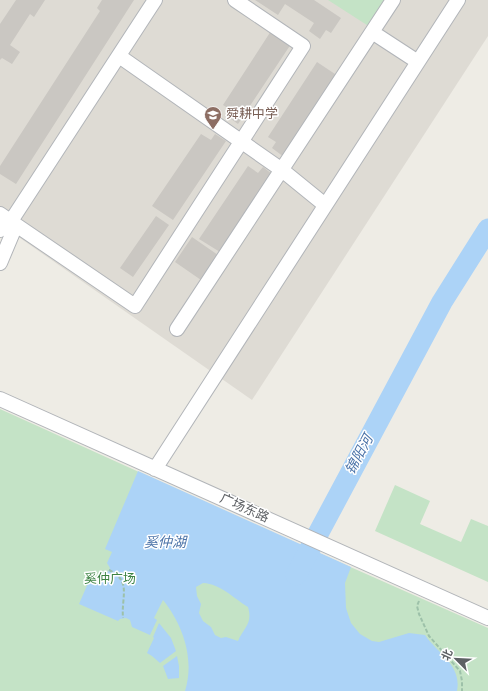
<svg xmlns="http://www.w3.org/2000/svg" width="488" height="691" font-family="Overpass,'Noto Sans SC',sans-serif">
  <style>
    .education { fill: #dedbd4 }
    .green { fill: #c4e3c6 }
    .water { fill: #acd3f7; fill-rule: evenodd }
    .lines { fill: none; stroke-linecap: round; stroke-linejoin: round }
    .river { stroke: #acd3f7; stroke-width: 21 }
    .building { fill: #cac7c2 }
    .minor-casing { stroke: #b2b5b9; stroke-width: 16 }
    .path { stroke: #9dc1a9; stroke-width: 2; stroke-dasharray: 4 2; stroke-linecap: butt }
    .minor { stroke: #fff; stroke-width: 14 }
    .labels { text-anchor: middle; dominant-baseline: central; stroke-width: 3; stroke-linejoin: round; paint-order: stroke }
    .education-label { font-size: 13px; fill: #785e54; stroke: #fff; text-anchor: start }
    .street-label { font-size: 13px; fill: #5d6064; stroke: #fff }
    .park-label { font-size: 13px; fill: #3e8344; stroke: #fff }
    .water-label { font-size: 14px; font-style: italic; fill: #4b73a8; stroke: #fff }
  </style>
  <rect width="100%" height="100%" fill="#eeece5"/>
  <path class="education" d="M0 0H488V36L252 400 0 224Z"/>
  <path class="green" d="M328 0H388L370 27Z
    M0 409 267 530 488 628V691H0Z
    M395 485 430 501 420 524 461 542 471 519 488 526V582L375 531Z"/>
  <path class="water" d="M138 471 351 567 345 583 346 608 351 623 360 634 372 641 379 642 409 633 425 635C438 654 462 665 457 691H185C195 659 183 625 163 600L154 618 157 620 150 635 132 627 130 620 126 618 120 619 118 621 79 604 89 581 98 584 103 572 107 573 110 568 107 563 112 552 105 549ZM203 583C221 584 233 598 248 607 253 624 244 627 238 641L226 637 221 638 215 635 211 627 203 621 199 613 201 604 197 596 196 587Z
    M159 623 171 638 176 651 160 663 152 656 147 653 154 638 153 637Z
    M177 656 179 666V678L168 679 163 666Z"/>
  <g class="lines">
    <path class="river" d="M296 575 442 302 488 229"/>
  </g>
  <path class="building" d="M16 0H45L34 17 30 14 10 45 20 52 12 64 2 58 0 60V24Z
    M102 0H134L16 184 0 174V166L100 11 97 8Z
    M255 0H314L341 18 331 33 326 30 320 39 309 31 314 23 285 4 278 15Z
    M271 31 291 44 238 124 227 116 231 110 223 105Z
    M317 62 338 76 284 157 272 148 276 142 268 137Z
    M201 134 211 140 215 134 226 141 173 220 152 206Z
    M248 166 258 173 263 167 272 174 220 252 199 239Z
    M156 216 169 225 133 277 120 268Z
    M192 237 218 255 201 280 175 262Z"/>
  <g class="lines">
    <defs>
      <path id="minor" d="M372 32 418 62
        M119 56 282 170 325 205
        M0 214 135 306 303 46 235 0
        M11 221 155 0
        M0 230 6 218
        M0 263 16 225
        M177 329 393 0
        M0 399 488 618
        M155 469 458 0"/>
    </defs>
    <use href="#minor" class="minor-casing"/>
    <path class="path" d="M109 570C132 581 121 597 123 618
      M419 601 417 606 419 614 429 636 460 671 462 681V691"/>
    <use href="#minor" class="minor"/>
  </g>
  <defs>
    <symbol id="school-pin" viewBox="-11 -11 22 30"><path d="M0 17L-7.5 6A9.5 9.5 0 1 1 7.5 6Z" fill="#8d6e63" stroke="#fff"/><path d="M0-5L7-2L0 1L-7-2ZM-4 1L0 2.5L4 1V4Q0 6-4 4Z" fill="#fff"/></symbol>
  </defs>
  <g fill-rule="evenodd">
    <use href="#school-pin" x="203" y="105" width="20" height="27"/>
  </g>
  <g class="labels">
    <g class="education-label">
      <text x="226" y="115">舜耕中学</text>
    </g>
    <g class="street-label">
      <text transform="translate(244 509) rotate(24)">广场东路</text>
    </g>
    <g class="park-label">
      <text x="110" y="580">奚仲广场</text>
    </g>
    <g class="water-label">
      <text transform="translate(360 455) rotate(-62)">锦阳河</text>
      <text x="165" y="543">奚仲湖</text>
    </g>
  </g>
  <g transform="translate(456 659) rotate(294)" stroke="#ffffff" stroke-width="3" paint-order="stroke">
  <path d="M0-3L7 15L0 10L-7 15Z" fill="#5d6064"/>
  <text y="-6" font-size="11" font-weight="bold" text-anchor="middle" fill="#5d6064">北</text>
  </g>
</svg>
